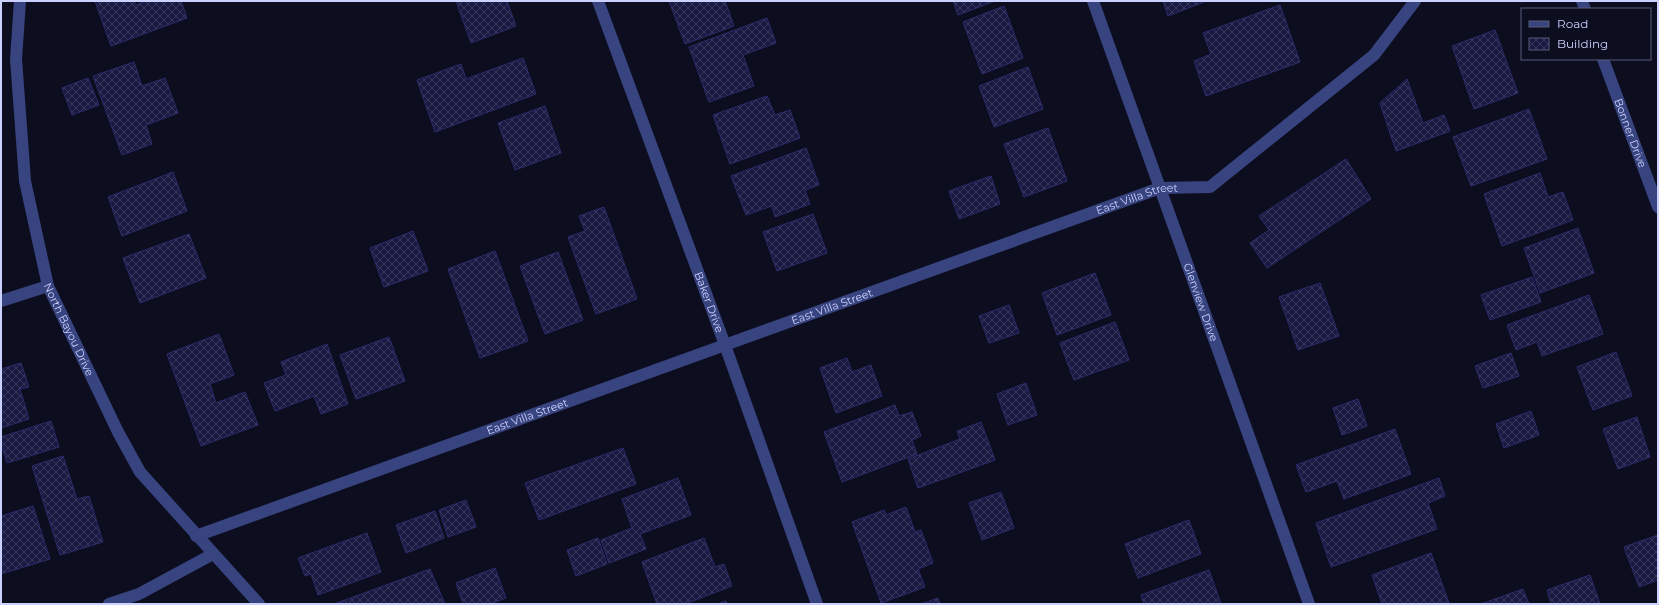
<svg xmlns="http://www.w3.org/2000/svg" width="1659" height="605" font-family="Montserrat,sans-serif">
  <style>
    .building { fill: url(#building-cross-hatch); stroke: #2b2c6d }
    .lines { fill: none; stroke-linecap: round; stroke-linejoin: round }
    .minor { stroke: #38447f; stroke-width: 12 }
    .labels { text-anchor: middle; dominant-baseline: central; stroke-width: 4; stroke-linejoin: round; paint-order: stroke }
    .street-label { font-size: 11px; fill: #cbd1ff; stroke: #0d0d20 }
  </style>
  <defs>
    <pattern id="building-cross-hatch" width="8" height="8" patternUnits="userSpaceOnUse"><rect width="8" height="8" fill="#191941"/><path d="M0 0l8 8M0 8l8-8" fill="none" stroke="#39395e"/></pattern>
  </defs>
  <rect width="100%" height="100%" fill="#0d0d20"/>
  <path class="building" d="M95 1H134L136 5 146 1H181L187 18 111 46Z
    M456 1H507L516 26 471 43Z
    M669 1H725L734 26 685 44Z
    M953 1H995L958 15Z
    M1163 1H1204V2L1168 16Z
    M1280 5 1300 62 1206 96 1194 61 1211 54 1203 33Z
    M1004 6 1023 58 982 74 963 22Z
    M767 18 776 43 743 55 754 86 709 102 689 47Z
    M1495 30 1518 93 1474 109 1452 46Z
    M523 58 536 94 435 132 417 80 461 64 466 79Z
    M134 62 142 86 165 78 178 113 146 125 152 144 122 155 93 76Z
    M1028 67 1043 109 994 127 979 86Z
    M88 78 99 105 72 115 62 88Z
    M1407 79 1423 123 1444 115 1450 131 1396 151 1380 103Z
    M767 96 775 115 790 110 800 138 730 164 713 115Z
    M545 106 561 153 515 170 498 123Z
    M1529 109 1547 159 1471 186 1453 137Z
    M1048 128 1067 181 1024 197 1004 144Z
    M806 148 819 185 805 190 810 204 775 217 772 206 746 215 731 176Z
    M1346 159 1371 199 1267 268 1250 243 1269 230 1259 216Z
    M173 172 187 211 122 236 108 197Z
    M1540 173 1548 197 1563 192 1573 220 1502 246 1484 194Z
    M991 176 1000 204 959 219 949 191Z
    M604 207 637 299 596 314 568 237 585 231 579 216Z
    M813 214 827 253 777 271 763 232Z
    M1578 228 1594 273 1540 293 1524 248Z
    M413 231 428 271 384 287 370 248Z
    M189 234 206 278 140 303 123 258Z
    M495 251 528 341 480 358 448 269Z
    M558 252 583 320 545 334 520 266Z
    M1095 273 1111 315 1057 335 1042 293Z
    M1532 277 1541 302 1490 320 1481 295Z
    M1320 283 1339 336 1298 350 1279 297Z
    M1589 295 1603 334 1542 356 1537 342 1516 350 1507 325Z
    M1009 305 1019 333 989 343 979 316Z
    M1115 322 1129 360 1074 380 1060 343Z
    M219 334 234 375 210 384 216 403 245 392 258 425 201 446 167 354Z
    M389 337 405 381 356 399 340 355Z
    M327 344 348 404 321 414 314 396 275 411 264 383 286 375 281 362Z
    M1616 352 1632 396 1593 410 1577 367Z
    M1511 353 1519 376 1483 388 1475 366Z
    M847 358 852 372 871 365 882 396 836 413 820 368Z
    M21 363 29 387 20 389 29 419 1 428V369Z
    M1026 383 1037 415 1008 425 997 394Z
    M1358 399 1367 426 1342 435 1333 408Z
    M895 405 899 416 912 412 921 436 912 440 917 454 842 482 824 432Z
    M1531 411 1539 435 1504 448 1496 424Z
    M1637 417 1650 457 1618 469 1603 429Z
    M51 421 59 447 7 463 1 443V437Z
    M981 422 995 460 918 488 908 459 960 439 957 431Z
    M1395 429 1411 474 1344 499 1337 481 1306 492 1296 465Z
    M623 448 636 484 539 520 525 483Z
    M63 456 77 499 89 496 103 542 60 555 32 466Z
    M678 478 691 515 640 534 646 549 609 563 601 540 632 528 622 499Z
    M1439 478 1445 496 1428 503 1437 529 1331 567 1316 523Z
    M1001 492 1014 528 982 540 969 503Z
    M466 500 476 527 448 537 439 510Z
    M33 506 50 559 1 574V516Z
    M906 507 915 532 921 530 933 563 918 569 925 587 881 603 852 522 884 510 886 515Z
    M435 511 444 538 406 553 396 525Z
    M1189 520 1201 554 1138 578 1125 544Z
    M367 533 381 572 318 595 311 574 305 576 298 558Z
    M1658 535V580L1639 587 1624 547Z
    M598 538 607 564 576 576 567 550Z
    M704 538 715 567 724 564 732 586 685 604H657L642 562Z
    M1431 553 1449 603 1382 604 1372 575Z
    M495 568 506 598 490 604H463L456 583Z
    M430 569 445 604H334Z
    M1209 570 1221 604H1144L1141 595Z
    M1590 575 1600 604H1551L1547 590Z
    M1523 589 1529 604H1481Z
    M938 598 940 604H921Z
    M726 601 727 604H717Z"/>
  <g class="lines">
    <g class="minor">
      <path id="s1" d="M20 1 16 59 25 181 48 286 118 432 140 472 259 604"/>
      <path id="s2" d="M598 1 725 345 817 604"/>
      <path id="s3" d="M1093 1 1309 604"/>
      <path d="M1582 1 1585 9"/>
      <path id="s4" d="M1603 59 1658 207"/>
      <path d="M1 301 48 286"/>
      <path id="s5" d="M196 536 1160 188 1210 187 1374 55 1415 1"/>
      <path d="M109 604 139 594 213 554"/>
    </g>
  </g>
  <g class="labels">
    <g class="street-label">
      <text stroke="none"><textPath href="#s4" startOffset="79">Bonner Drive</textPath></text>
      <text stroke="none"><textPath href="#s5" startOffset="1000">East Villa Street</textPath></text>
      <text stroke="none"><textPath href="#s2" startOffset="321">Baker Drive</textPath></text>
      <text stroke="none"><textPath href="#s3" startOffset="320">Glenview Drive</textPath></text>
      <text stroke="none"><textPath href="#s5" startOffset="676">East Villa Street</textPath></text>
      <text stroke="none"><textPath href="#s1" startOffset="336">North Bayou Drive</textPath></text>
      <text stroke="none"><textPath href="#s5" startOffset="352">East Villa Street</textPath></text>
    </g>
  </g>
  <rect width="1659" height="605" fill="none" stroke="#cbd1ff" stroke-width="4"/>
  <rect x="1521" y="8" width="130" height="52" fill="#0d0d20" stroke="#595b79"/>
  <rect x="1529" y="21" width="20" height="6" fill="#38447f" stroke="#595b79"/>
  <text x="1557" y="28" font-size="12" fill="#cbd1ff">Road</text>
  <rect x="1529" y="38" width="20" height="12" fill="url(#building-cross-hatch)" stroke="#595b79"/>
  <text x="1557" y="48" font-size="12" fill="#cbd1ff">Building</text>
</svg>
